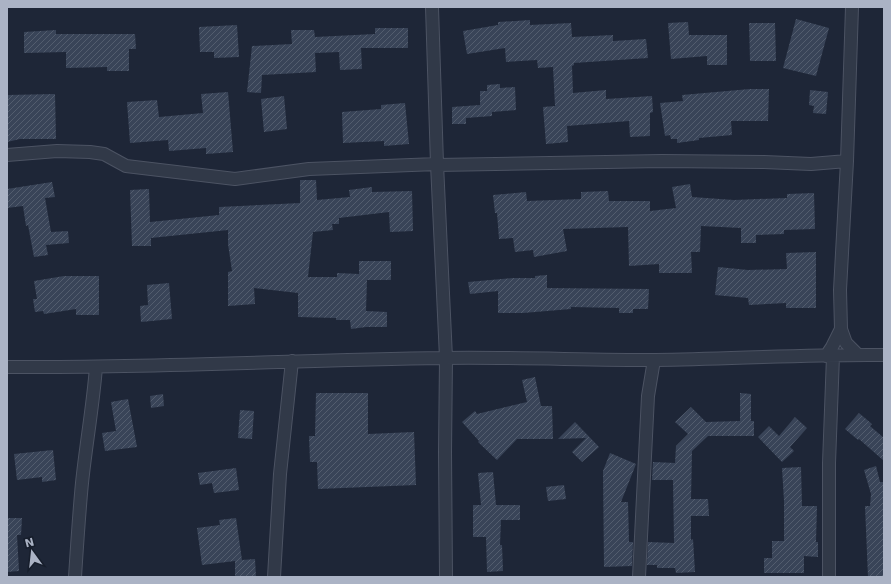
<svg xmlns="http://www.w3.org/2000/svg" width="891" height="584" font-family="'DejaVu Sans',sans-serif">
  <style>
    .building { fill: url(#building-hatch) }
    .lines { fill: none; stroke-linecap: round; stroke-linejoin: round }
    .minor-casing { stroke: #4c5363; stroke-width: 14 }
    .minor { stroke: #313948; stroke-width: 12 }
  </style>
  <defs>
    <pattern id="building-hatch" width="6" height="6" patternUnits="userSpaceOnUse"><rect width="6" height="6" fill="#394458"/><path d="M-1 1l2-2M0 6l6-6M5 7l2-2" fill="none" stroke="#535d6e"/></pattern>
  </defs>
  <rect width="100%" height="100%" fill="#1e2637"/>
  <path class="building" d="M796 19 829 28 816 76 783 68Z
    M530 20V25L571 23 572 37 613 35V41L646 39 648 58 574 63V65L572 66 573 93 606 90V99L652 96 653 112 650 113V136L630 137 629 121 567 126 568 142 546 144 543 107 555 106 553 67 538 68 537 60 506 62 505 48 467 54 463 31 498 25V22Z
    M688 22 689 35H727V65H707V56L671 59 668 23Z
    M749 23H775L776 61H750Z
    M237 25 239 57 214 58V52H200L199 27Z
    M375 28H408V48H361L362 69 340 70 339 52 315 53 316 72 262 75 261 93 247 92 252 46 292 44 291 30H314L315 37 375 34Z
    M56 30V34H135L136 49H129V71H107V67L66 68V52L24 53V32Z
    M500 84V88L515 87 516 110 492 112V116L466 118V124H452V107L480 105V91H487V85Z
    M750 89H769L768 121H731L732 135 699 138V140L677 143V139H671L670 135 665 136 660 103 683 101 682 95Z
    M810 90 828 92 826 114 813 113 814 106 809 105Z
    M228 92 233 152 206 154V148L169 151 168 140 130 143 127 102 157 100 159 117 203 113 201 94Z
    M55 94 56 139H20L7 142V95Z
    M284 96 287 129 264 132 261 99Z
    M405 103 409 144 384 146V141L343 143 342 112 381 109V105Z
    M300 180H316L317 200 350 197 349 190 372 187V192L412 191 413 231 390 232 389 212 339 218V224H332L333 230 313 232 308 277H337V273L359 274V261H391V280H367L366 311 387 312V327H366L351 329 350 320H336V318L298 317V293L254 288 255 304 228 306V272L232 271 228 244V230L151 238V246H132L130 190 149 189 150 222 219 215V207L300 203Z
    M52 182 55 197 45 198 51 232 68 231 69 243 46 245 48 255 34 257 28 225 26 226 23 206 7 208V189Z
    M690 184 692 197 734 200 787 198V194L814 193 815 229 784 230V234L756 235V243H741V228L701 226 700 252H691L692 273H659V264L629 266 628 227 563 229 567 251 534 257 533 250 515 252 513 238 499 239 497 213H495L493 195 526 192 527 201 581 199V192L608 191 609 201H650V211L676 208 672 187Z
    M816 252V308H786V303L749 305 748 298 715 295 718 267 748 270 787 269 786 253Z
    M547 275V288L649 289 648 309H633V313H619V308L571 307V309L523 313H498V291L470 294 468 282 513 278H535V276Z
    M64 276H99V315H76V309L44 314 43 311 35 312 33 299H37L34 281Z
    M169 283 172 319 141 322 140 306 148 305 147 285Z
    M535 377 541 406H552L553 439H517L497 460 478 442 479 441 462 422 475 411 477 414 527 402 522 380Z
    M316 393H368V434L414 432 416 485 318 489 317 462H310L309 436H315Z
    M740 393 751 394V421H754V436H708L692 451 691 499H708L709 516H691V540L693 539 695 572 676 573 675 568H657V565H647L648 542 674 543V541L673 480H652L653 462 675 463 676 446 688 434 675 422 691 407 706 422 740 421Z
    M163 394 164 406 151 408 150 396Z
    M128 399 137 447 105 451 102 433 116 431 111 402Z
    M240 410 254 411 252 439 238 438Z
    M859 413 872 424 870 426 884 438V461L859 439 858 440 845 429Z
    M795 417 807 428 790 447 794 451 782 462 758 437 769 426 779 436Z
    M575 422 599 447 582 462 572 452 586 438 558 439Z
    M53 450 56 480 42 482V477L17 480 14 454Z
    M610 453 636 464 621 502H628L629 542H633L632 566 604 567 603 471Z
    M876 466 880 482H884V577H868L865 506H870L871 494 864 470Z
    M801 467 802 506H817L816 542H818V557L804 556V573H764V558H772V541H784V501L782 468Z
    M236 468 239 490 214 493 212 483 200 485 198 473Z
    M493 472 496 505H520V520H501L500 545H502L503 571 487 572 486 537H473V505H481L478 473Z
    M564 485 566 499 548 501 546 487Z
    M7 518H22L21 535H17L19 571 7 572Z
    M236 518 242 560 255 559 256 577H235V561L202 565 197 528 220 525 219 520Z"/>
  <g class="lines">
    <defs>
      <path id="minor" d="M432 7 437 164 446 358 445 452 446 577
        M852 7 847 161 840 290 841 329 846 343 858 355
        M7 155 57 151 90 152 104 154 126 166 235 179 309 169 437 164
        M437 165 662 161 764 162 811 164 847 161
        M826 356 832 347 841 329
        M7 367C152 368 298 360 443 358 514 357 584 360 655 360 731 359 808 354 884 355
        M75 577C77 546 79 514 82 483 86 444 93 406 96 367
        M274 577 280 474 292 361
        M639 577 648 396 654 360
        M829 577V463L833 356"/>
    </defs>
    <use href="#minor" class="minor-casing"/>
    <use href="#minor" class="minor"/>
  </g>
  <rect width="891" height="584" fill="none" stroke="#abb3c5" stroke-width="16"/>
  <g transform="translate(32 552) rotate(345)" stroke="#171e2c" stroke-width="3" paint-order="stroke">
  <path d="M0-3L7 15L0 10L-7 15Z" fill="#abb3c5"/>
  <text y="-6" font-size="11" font-weight="bold" text-anchor="middle" fill="#abb3c5">N</text>
  </g>
</svg>
